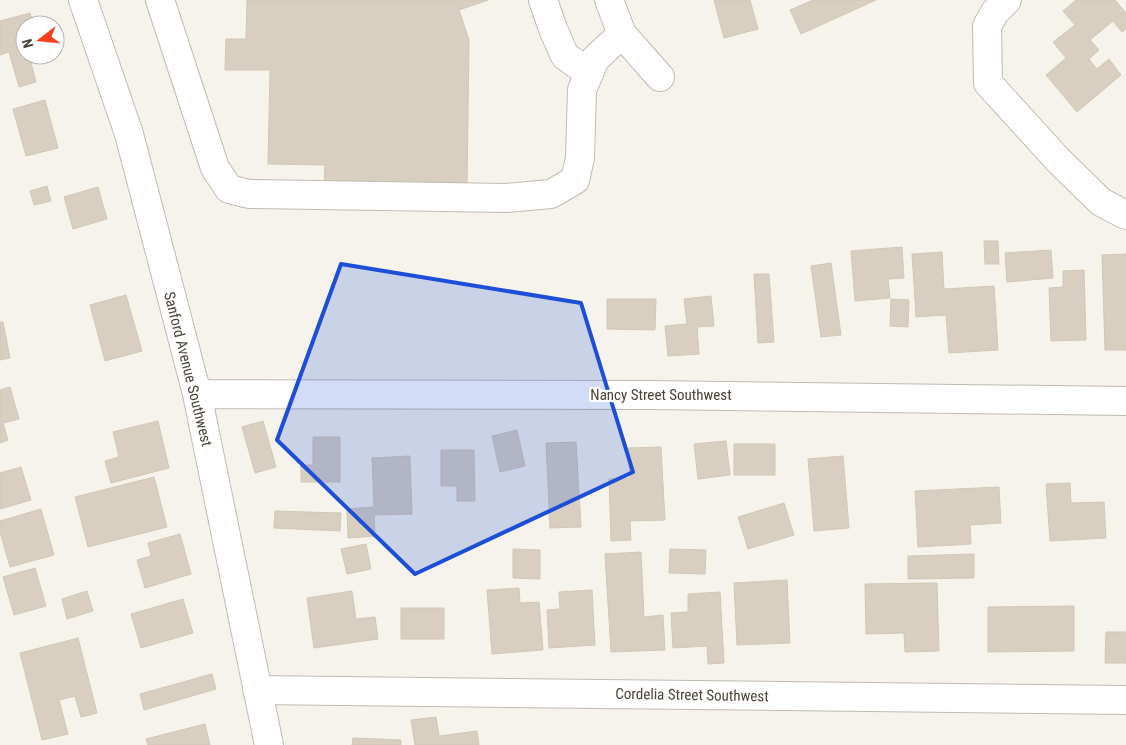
<svg xmlns="http://www.w3.org/2000/svg" width="1126" height="745" font-family="'Roboto Condensed',sans-serif">
  <style>
    .building { fill: #d8cfc1; stroke: #d3c7b4 }
    .lines { fill: none; stroke-linecap: round; stroke-linejoin: round }
    .minor-casing { stroke: #c2bbae; stroke-width: 30 }
    .minor { stroke: #fff; stroke-width: 28 }
    .marked { fill: #1d4ed8; fill-opacity: 0.2; stroke: #1d4ed8; stroke-width: 4; stroke-linejoin: round }
    .labels { text-anchor: middle; dominant-baseline: central; stroke-width: 4.5; stroke-linejoin: round; paint-order: stroke }
    .street-label { font-size: 15px; fill: #4b4439; stroke: #fff }
  </style>
  <rect width="100%" height="100%" fill="#f6f3ec"/>
  <path class="building" d="M247 0H488L459 10 469 40 467 187 324 185 325 165 268 164 270 70H225L226 39H246Z
    M714 0H750L758 29 724 38Z
    M813 0H876L801 34 790 10Z
    M1076 0H1115L1126 13V29L1122 32 1113 21 1090 40 1099 50 1089 59 1097 69 1109 59 1121 75 1077 112 1046 75 1066 58 1053 42 1075 25 1063 11Z
    M30 13 34 25H25V55H29L36 82 19 87 9 52 0 55V21Z
    M45 100 58 148 26 156 13 109Z
    M47 186 51 201 34 205 30 191Z
    M98 187 107 219 73 229 64 197Z
    M984 241H998L999 264H985Z
    M902 247 904 278 888 279 890 298 855 301 851 251Z
    M1051 250 1053 278 1007 282 1005 253Z
    M942 252 944 289 994 286 998 350 949 353 946 315 916 317 912 254Z
    M1126 254V350H1105L1102 255Z
    M831 263 841 335 821 337 811 266Z
    M1084 270 1086 340 1051 341 1049 288 1063 287V271Z
    M754 274H769L774 342 758 343Z
    M126 295 142 351 105 361 90 305Z
    M711 296 714 326 697 327 699 354 668 356 665 326 687 324 684 299Z
    M607 299H656L655 330 607 329Z
    M891 299 909 300 908 327 890 326Z
    M0 322H3L10 358 0 360Z
    M10 387 19 419 3 423 8 440 0 443V390Z
    M158 421 169 468 111 483 105 461 119 457 113 432Z
    M263 421 276 467 255 473 242 427Z
    M517 430 525 466 500 472 492 436Z
    M313 437H340V482H301V465H313Z
    M726 441 730 475 698 479 694 444Z
    M576 442 581 527 550 528 546 443Z
    M734 444H775V475H734Z
    M661 447 665 520 630 521 631 540 611 541 609 479 630 478 628 448Z
    M441 450H474L475 501H457V486H441Z
    M410 456 412 514 374 515 375 536 348 538 347 509 374 507 372 458Z
    M843 456 849 528 814 531 808 459Z
    M21 467 31 500 0 509V473Z
    M154 477 167 527 88 547 75 497Z
    M1070 483 1071 503 1104 502 1106 538 1050 541 1046 484Z
    M999 487 1001 523 970 525 971 544 918 547 915 491Z
    M784 503 794 535 748 549 738 517Z
    M41 509 54 555 10 567 0 532V521Z
    M275 511 341 513 340 531 274 528Z
    M180 534 191 574 145 588 137 560 151 556 148 543Z
    M366 544 371 569 347 574 341 549Z
    M513 549 540 550V579L513 578Z
    M670 549 706 550 705 574 669 573Z
    M641 552 644 617 663 615 665 650 611 652 605 554Z
    M974 554V578L908 579V556Z
    M35 568 46 606 14 615 3 577Z
    M787 580 790 643 737 645 734 583Z
    M937 583 939 651 905 652 904 633 866 634 865 584Z
    M519 588 520 603 539 602 543 650 492 654 487 590Z
    M592 590 595 645 549 648 547 610 560 609 559 592Z
    M87 591 93 611 67 619 62 599Z
    M352 591 356 619 375 617 378 639 314 648 307 598Z
    M720 592 724 663 708 664 707 646 673 648 671 613 688 612V594Z
    M183 599 193 633 141 648 131 614Z
    M1074 606V651L988 652V607Z
    M401 608H444V639H401Z
    M1106 632H1126V663H1105Z
    M78 638 97 713 81 717 75 696 59 700 68 734 42 740 20 653Z
    M212 674 216 689 144 710 140 694Z
    M436 717 439 736 477 731 479 745H415L411 720Z
    M205 724 210 745H148L146 739Z
    M353 738 401 740V745H352Z"/>
  <g class="lines">
    <defs>
      <path id="minor" d="M83 0 129 134 197 394 269 745
        M160 0 215 168 229 189 249 194 506 198 551 194 575 180 580 158 582 90 595 59 622 34
        M543 0 553 29 565 56 589 73
        M609 0 622 34 660 77
        M1007 0 995 12 987 26 988 83 1058 160 1101 202 1126 215
        M197 394 650 395 1126 401
        M257 690 1126 700"/>
    </defs>
    <use href="#minor" class="minor-casing"/>
    <use href="#minor" class="minor"/>
  </g>
  <path class="marked" d="M341 264 581 303 633 472 415 574 277 440Z"/>
  <g class="labels">
    <g class="street-label">
      <text transform="translate(188 369) rotate(76)">Sanford Avenue Southwest</text>
      <text x="661" y="395">Nancy Street Southwest</text>
      <text transform="translate(692 695) rotate(1)">Cordelia Street Southwest</text>
    </g>
  </g>
  <g transform="translate(40 40) rotate(254)"><circle r="24" fill="#ffffff" stroke="#b7b4b0"/>
  <path d="M0-4L9 19L0 12L-9 19Z" fill="#fc3f1d"/>
  <text y="-8" font-size="14" font-weight="bold" text-anchor="middle" fill="#4b4439">N</text>
  </g>
</svg>
